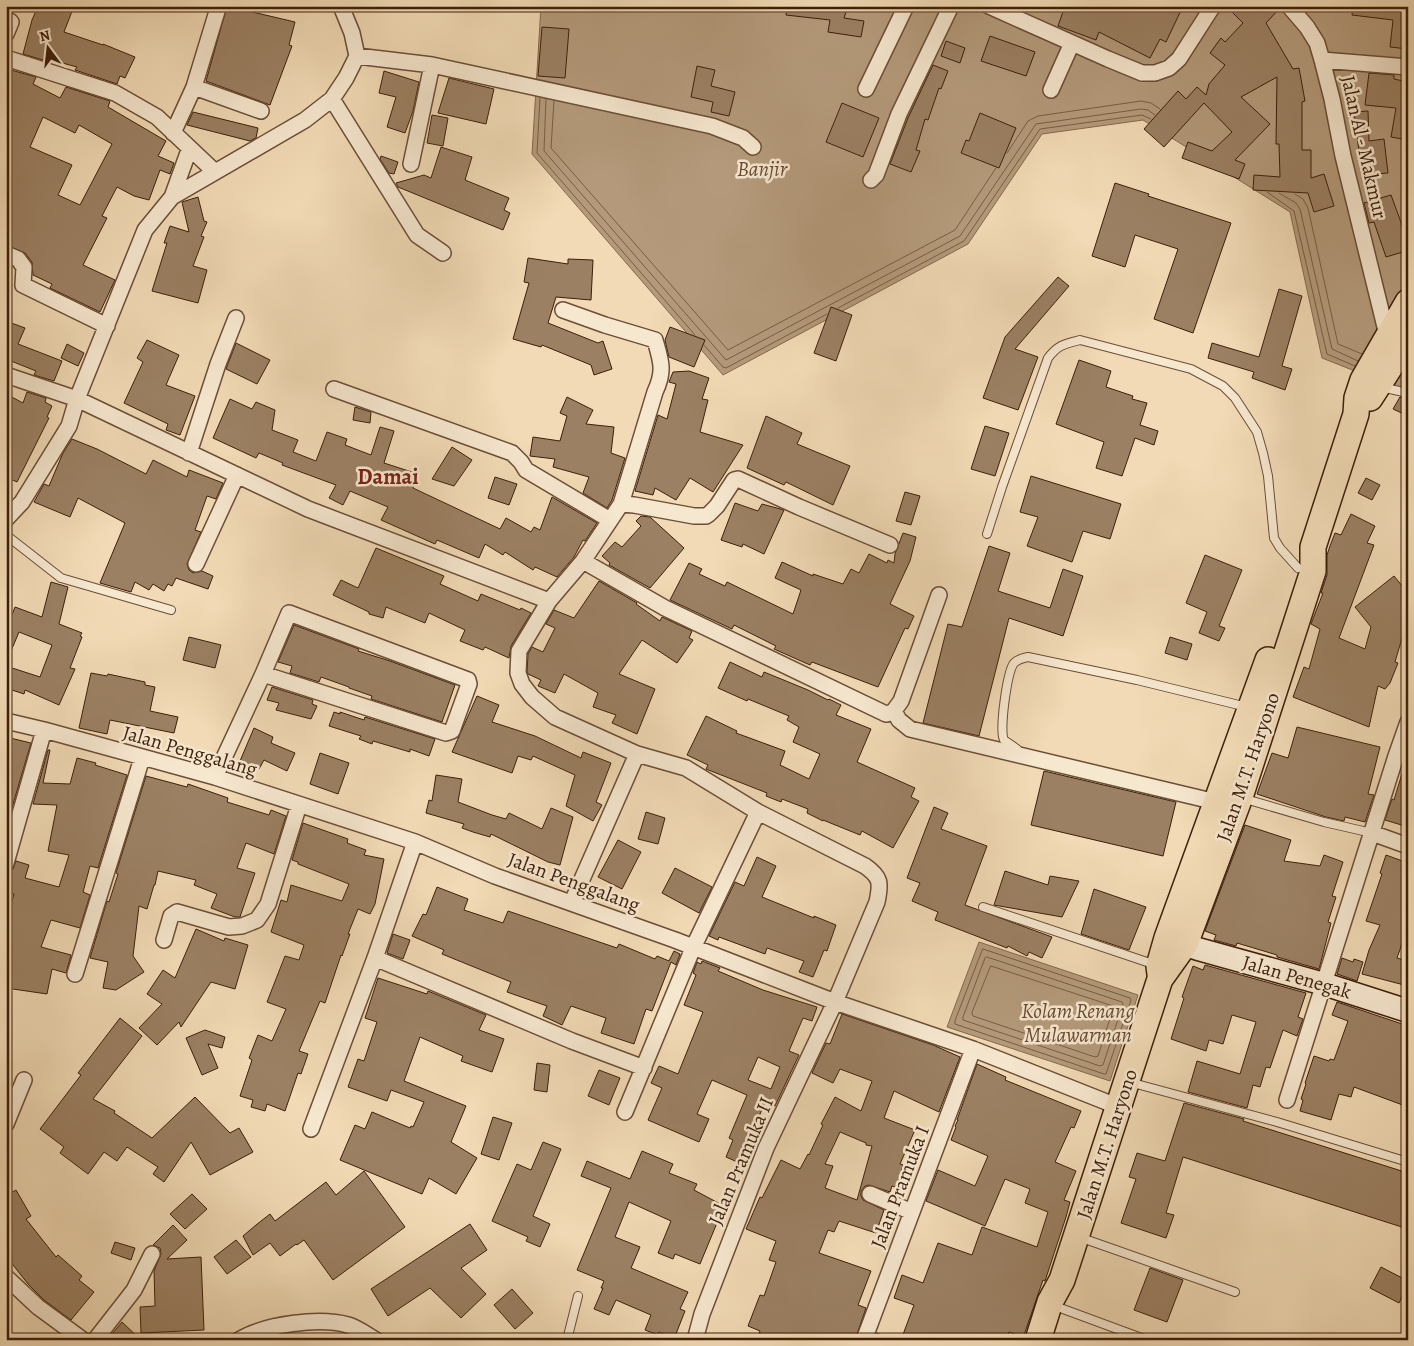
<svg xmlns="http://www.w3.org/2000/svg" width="1414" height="1346" font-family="Alegreya,serif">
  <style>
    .water { fill: #b49a7b; stroke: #85694e }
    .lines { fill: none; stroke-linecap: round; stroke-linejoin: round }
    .shore { stroke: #795c43; stroke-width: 1 }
    .building { fill: #9b8063; stroke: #3e1f0b; fill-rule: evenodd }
    .lane-casing { stroke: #6b4e36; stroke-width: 10 }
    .street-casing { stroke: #6b4e36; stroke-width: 18 }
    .secondary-casing { stroke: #3e1f0b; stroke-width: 25 }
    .primary-casing { stroke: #3e1f0b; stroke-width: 28 }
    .lane { stroke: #f6e7cf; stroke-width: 8 }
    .street { stroke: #f6e7cf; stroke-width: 15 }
    .secondary { stroke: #f6e7cf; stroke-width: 22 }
    .primary { stroke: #f1dab5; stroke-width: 25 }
    .labels { text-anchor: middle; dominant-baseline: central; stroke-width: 5; stroke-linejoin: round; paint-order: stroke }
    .street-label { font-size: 20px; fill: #3e1f0b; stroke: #f6e7cf }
    .water-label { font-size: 21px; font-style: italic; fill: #674a32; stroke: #f6e7cf }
    .quarter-label { font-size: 22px; font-weight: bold; fill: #7a1f14; stroke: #f6e7cf }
  </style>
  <rect width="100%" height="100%" fill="#f1dab5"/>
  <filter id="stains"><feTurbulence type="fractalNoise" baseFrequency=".004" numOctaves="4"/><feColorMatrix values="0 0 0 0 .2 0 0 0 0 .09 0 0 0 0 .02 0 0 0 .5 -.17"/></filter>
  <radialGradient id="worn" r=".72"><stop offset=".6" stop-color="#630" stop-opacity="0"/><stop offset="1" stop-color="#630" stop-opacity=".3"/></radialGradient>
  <path class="water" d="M541 6H1408V392L1322 358 1290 212 1143 120 1042 134 968 244 723 375 532 154Z
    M979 942 1138 995 1110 1081 947 1027Z"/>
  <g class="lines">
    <path class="shore" d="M540 98 537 153 695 335
      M546 99 544 151 726 360 960 236 1036 124 1141 109 1148 110 1155 115
      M554 101 551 148 728 350 955 230 996 168
      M1007 153 1028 121 1038 116 1141 101 1151 103 1160 109
      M1267 192 1294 211 1327 354 1355 366
      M1279 193 1296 203 1300 209 1332 349 1358 361
      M1295 194 1303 199 1308 208 1338 344 1362 354
      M838 308 964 241 1040 129 1142 115 1151 119
      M704 345 723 367 726 368 827 314
      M983 949 1130 998 1131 1000 1106 1074H1104L955 1024V1021Z
      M987 957 1122 1002 1123 1004 1103 1065 1100 1066 963 1020V1017L985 958Z
      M991 966 1113 1006V1009L1098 1056 1095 1057 973 1016 972 1013Z"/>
  </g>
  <path class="building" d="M38 6H74L64 32 103 45V44L135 57 125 78 120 76 117 84 75 70 77 67 44 58 43 60 23 54 32 20Z
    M227 6 295 22 289 45 292 46 270 105 206 81Z
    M787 6H848L844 18 864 21 861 37 828 32 830 20 786 15Z
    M1065 6H1183L1166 42 1160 39 1150 58 1099 32 1096 40 1058 26Z
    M1226 6H1280V8L1266 23 1293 69 1299 68 1305 101 1302 102V150H1311V178L1324 174 1334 206 1314 212 1308 193 1253 190 1254 175 1280 177 1279 144H1276L1277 77 1241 97 1270 124 1235 160 1245 164 1239 179 1182 158 1188 142 1212 151 1232 132 1204 103 1164 147 1144 129 1178 91 1186 99 1197 87 1206 95 1209 84 1225 65 1210 53 1221 38 1225 42 1243 23Z
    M1353 6H1408V49L1390 47 1393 20 1352 15Z
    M542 27 569 29 565 78 538 76Z
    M990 36 1035 52 1026 76 981 61Z
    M946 41 965 48 960 63 941 56Z
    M933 65 948 71 941 89 939 88 928 120 925 119 916 150 920 151 911 172 890 164 908 118Z
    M697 66 715 70 711 86 735 92 729 116 711 112 713 102 691 97Z
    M11 70 36 77 33 84 60 98 66 87 110 101 108 107 166 141 158 156 174 163 170 174 160 170 149 200 134 196 117 187 102 216 107 218 83 265 115 280 100 312 50 288 52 284 33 275 32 262 25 253 6 245V81ZM43 117 75 133 79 125 112 144 80 205 58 195 72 165 30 147Z
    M384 71 419 82 413 111 405 133 387 127 396 97 379 93Z
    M1369 73 1394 75V79L1408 82V140L1391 137 1396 108 1365 105Z
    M449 78 494 89 486 124 438 113Z
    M842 103 879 118 863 157 826 142Z
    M1368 111 1369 141 1384 139 1388 173 1362 175 1354 112Z
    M193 112 258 128 256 138 250 141 187 125Z
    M980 113 1016 128 999 168 961 153 966 140 969 141Z
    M432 115 448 118 443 146 427 143Z
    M441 147 472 157 465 180 509 198 504 210 510 213 503 230 398 187 396 183 424 175 431 178Z
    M381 156 398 162 394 174 389 173 380 159Z
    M1115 183 1149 194 1148 196 1231 223 1193 333 1154 319 1178 249 1135 235 1125 267 1092 256Z
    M1391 195 1406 236 1402 238 1406 251 1386 257 1374 222 1369 223 1364 203Z
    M198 197 204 221 207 222 201 236 204 237 193 266 207 270 198 303 152 291 167 243H164L170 226 189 232 182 202Z
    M528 258 568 264V259L593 260 591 300 556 297 548 323 598 343 603 341 612 369 594 375 591 365 542 345 541 347 513 339 529 283 524 282Z
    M1058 277 1069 286 1015 349 1038 357 1018 410 983 398 1005 337Z
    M1279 289 1302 296 1282 366 1292 369 1285 390 1252 378 1254 372 1208 358 1212 343 1259 357Z
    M831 307 852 315 836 361 814 353Z
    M6 321 25 328 18 344 62 361 54 381 34 375 36 371 11 361 9 366H6Z
    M670 327 705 340 694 367 669 357 665 340Z
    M147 340 179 355 166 385 195 396 180 435 166 430 168 424 124 403 143 362 137 358Z
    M236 343 270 360 257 384 226 369Z
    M67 344 84 353 78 366 61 358Z
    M1079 360 1111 371 1106 387 1133 396 1132 399 1147 403 1140 425 1158 431 1154 445 1135 438 1122 476 1096 468 1104 442 1056 424Z
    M689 371 709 378 702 399 708 400 700 432 743 445 713 492 690 478 676 500 655 488 653 495 635 491 658 415 667 419 676 384 669 382 673 372Z
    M27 392 46 398 45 402 52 406 47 417 49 418 17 482 6 477V394L23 403Z
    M567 397 593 410 586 424 614 427 611 453 625 458 612 500 607 508 583 493 589 477 553 467 555 459 530 456 533 437 560 441 567 416 560 413Z
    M1400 397 1408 399V416L1393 409Z
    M230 399 252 409 256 402 275 410 272 430 298 440 293 452 316 461 327 432 347 439 345 445 371 455 380 427 394 431 384 463 418 474 413 488 500 529 506 518 531 532 534 527 540 530 552 497 597 523 585 541 583 540 574 557 557 577 535 567 533 570 505 552 503 555 485 544 479 558 437 540 435 544 381 520 388 507 350 491 343 505 329 498 336 485 282 465 283 463 259 453 256 458 213 438Z
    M355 407 371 412 370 423 353 420Z
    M766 416 802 433 797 444 850 466 833 505 786 482 784 485 747 468Z
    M985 426 1009 433 995 476 971 469Z
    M72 439 97 449 146 474 153 460 187 477 189 470 223 483 216 499 207 496 195 530 201 532 187 564 189 570 193 573 202 571 213 576 208 589 176 578 172 586 168 584 164 591 153 584 149 590 135 582 131 592 100 583 125 523 78 498 70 517 34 502 44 484 49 486 63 453Z
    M452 447 472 460 454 486 432 479Z
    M1031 476 1121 504 1110 539 1083 531 1072 562 1027 546 1038 517 1020 512Z
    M495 477 517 484 509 505 488 498Z
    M1366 478 1380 485 1372 500 1358 493Z
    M905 492 920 496 911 525 896 521Z
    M735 503 758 511 762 504 784 510 764 554 743 544 742 547 721 540Z
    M1351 514 1375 526 1367 543 1374 545 1339 638 1365 649 1371 627 1355 607 1394 576 1408 593V629L1405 628 1395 662 1398 663 1390 683 1385 689 1378 686 1369 727 1293 697 1304 667 1309 669 1320 629 1311 624 1323 593H1321L1327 575V555L1330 546 1335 533 1341 535Z
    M641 516 650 517 684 548 650 588 609 565 610 563 602 556 615 542 622 547 641 526 636 521Z
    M903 533 916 537 910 561 890 604 914 616 908 629 905 628 878 687 812 662 810 665 774 649 776 646 734 625 732 629 670 600 689 563 702 569 699 574 725 586 727 582 793 614 801 590 775 578 782 562 813 576V574L843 584 851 569 859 573 869 554 887 563 888 560 894 563 895 554Z
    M989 546 1010 553 998 591 1050 608 1063 569 1083 576 1063 636 1009 618 979 736 923 723 948 624 962 627Z
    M376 548 444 576 440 584 478 601 481 594 520 610 521 608 531 613 511 646 509 658 485 647 483 650 460 641 465 630 429 613 425 623 386 607 383 618 369 614V612L333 595 341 580 358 588Z
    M1205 555 1242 570 1219 626 1225 628 1219 641 1199 633 1207 612 1186 603Z
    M599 581 637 603 636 604 660 621 662 617 692 631 689 638 693 640 677 663 642 640 619 674 655 689 637 734 612 723 616 715 593 707 598 693 564 674 555 693 538 686 541 680 528 674 527 672 528 654 532 647 543 652 555 628 546 624 554 610 574 618Z
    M51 582 68 587 59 624 82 633 80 636 82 637 70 668 75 669 59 705 25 690 24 694 6 688V666L40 677 52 645 19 632 6 663V630L15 607 42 617Z
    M294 625 359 649 358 651 390 661 455 685 442 722 371 699 372 696 349 688V687L321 677 319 682 290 673 292 666 278 662Z
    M189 637 221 645 215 668 183 660Z
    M1170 637 1192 644 1187 660 1165 653Z
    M730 662 762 677 764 672 808 690 828 700 829 699 841 705 836 715 871 729 857 762 915 788 911 797 919 801 893 848 862 831 860 835 823 820V821L807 813 808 809 782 799 781 802 766 796 767 793 706 769 708 765 687 755 706 716 737 731 736 733 785 751 780 765 809 779 820 754 793 742 799 727 787 720 789 716 748 699 747 701 718 688Z
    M91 673 107 676 108 674 145 682V685L155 687 150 711 178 717 174 733 110 720 107 734 79 728Z
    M272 687 313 700 312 704 317 706 311 719 276 710 279 703 267 700Z
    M477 696 499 705 492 722 535 736 581 758 583 752 611 763 596 802 602 805 593 821 566 806 575 775 533 756 531 760 518 756 512 773 452 752Z
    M334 712 340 714V712L364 720 365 717 435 739 429 756 410 749V752L373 741 372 744 359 739 361 736 329 726Z
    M1297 727 1380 747 1368 794 1374 795 1365 822 1345 817 1344 821 1326 817 1257 794 1272 753 1288 758Z
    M254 728 273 737 271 743 295 753 287 771 264 760 259 769 240 761Z
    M6 737 31 743 6 828Z
    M48 750H50L43 783 70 784 77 758 96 763 95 765 127 775 98 868 90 866 83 892 90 895 80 928 51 920 41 947 71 955 66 973 52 969 47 994 6 988V922L14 894 6 893V872L13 869 16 861 29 865 25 878 59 887 69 855 48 851 57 805 33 804Z
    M320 753 349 763 338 794 310 784Z
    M1404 767H1408V827L1385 820 1392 799 1394 800Z
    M1044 771 1176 802 1163 856 1031 825Z
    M436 775 462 779 458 802 492 815 506 819 509 813 542 829 551 808 573 817 560 865 548 862 491 834 490 837 473 832 462 828 464 824 426 813 429 800 432 801Z
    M146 776 187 787 188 784 228 798 227 802 269 815 271 810 286 816 274 854 246 843 237 868 255 873 240 917H235L211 908 217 894 194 885 196 880 158 871 155 885H154L147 909 139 906 133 956 144 972 116 990 103 988 108 962 90 958 107 901 109 902 118 874 116 873Z
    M934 807 948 813 941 829 987 846 965 905 1052 937 1042 958 1029 952 1027 956 1008 946 1007 948 935 920 938 912 912 901 920 883 907 878Z
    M646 812 665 818 658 844 638 839Z
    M303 823 348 839 347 843 366 850 364 855 384 859 375 904 370 914 358 909 348 934H350L342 956 341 955 325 1003 320 1001 299 1051 308 1054 301 1074 298 1073 285 1111 267 1104 265 1111 251 1107 253 1100 240 1096 252 1060 249 1058 258 1035 272 1041 286 1009 267 1002 285 956 299 960 304 945 271 932 281 900 287 902 291 885 342 901 349 884 298 864V862L292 860Z
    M1245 825 1291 840 1284 861 1320 866 1324 855 1343 862 1332 896 1336 897 1328 922 1331 923 1319 969 1277 957V955L1237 943 1236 946 1214 940 1216 935 1205 931Z
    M618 840 641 852 622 889 598 877Z
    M1386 855 1408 863V927L1397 958 1408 961V986L1362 974 1369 950 1380 925 1366 921 1382 874 1380 873Z
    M757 857 776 866 762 897 814 918V916L836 925 827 951 824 950 813 977 799 972 804 961 767 948 765 954 719 937 718 940 709 936 735 882 744 886Z
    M675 868 712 887 699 913 662 893Z
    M1005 871 1048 885 1050 876 1079 881 1062 917 994 905Z
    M437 887 468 899 464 910 503 923 508 911 617 948 619 944 655 959 657 956 669 961 674 951 680 954 676 965 671 962 652 1011 646 1009 634 1044 601 1033 606 1018 571 1006 562 1025 543 1016 547 1006 507 992 511 982 442 954 444 950 412 936 423 914 426 915Z
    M1094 889 1146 907 1129 950 1081 934Z
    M196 929 224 941 225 938 248 945 235 989 211 982 181 1027 179 1022 157 1045 139 1028 162 1004 147 994 163 970 175 978Z
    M393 934 410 940 403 959 387 953Z
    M1342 958 1353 962 1354 959 1363 962 1357 981 1337 974Z
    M702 961 720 968 718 971 763 990 817 1007 812 1021 803 1018 789 1051 799 1055 775 1106 765 1102 746 1148 749 1149 742 1164 726 1157 733 1140 729 1138 747 1095 712 1080 697 1114 709 1119 699 1142 648 1120 662 1088 651 1083 659 1066 678 1074 703 1012 684 1005 696 975 693 973 697 962 701 964ZM758 1057 780 1067 771 1089 748 1080Z
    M1205 965 1306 993 1298 1017 1303 1019 1297 1036 1283 1030 1270 1068 1266 1067 1260 1087 1253 1085 1247 1108 1188 1092 1197 1061 1240 1074 1256 1022 1232 1015 1223 1044 1209 1040 1206 1051 1171 1039 1184 998 1182 997 1193 966 1203 970Z
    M378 978 427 994 428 991 486 1015 479 1030 504 1039 492 1072 461 1061 463 1056 420 1037 404 1081 466 1106 451 1142 477 1158 456 1194 429 1178 422 1194 340 1160 355 1125 365 1129 372 1112 410 1128 411 1126 413 1127 424 1102 391 1090 387 1101 348 1087 358 1059 364 1061 377 1022 365 1018Z
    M1337 1002 1408 1026V1107L1354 1087 1351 1097 1339 1094 1331 1120 1300 1111 1303 1100 1301 1099 1306 1084 1305 1083 1314 1056 1329 1061 1330 1059 1334 1060 1348 1021 1332 1015Z
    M842 1014 933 1045 960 1057 939 1112 894 1091 884 1118 915 1130 900 1164 903 1165 897 1188 892 1186 890 1192 869 1185 865 1186 861 1191V1196L863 1200 884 1210 876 1233 839 1221 834 1232 828 1230 819 1253 871 1271 858 1305 866 1308 855 1340H756L760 1331 748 1326 760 1295 764 1296 776 1262 769 1260 776 1241 746 1229 760 1197 762 1198 781 1160 800 1169 808 1154 809 1155 823 1125 821 1124 835 1097 861 1111 872 1081 840 1069 833 1083 812 1073 826 1043 830 1044ZM840 1132 866 1143V1145L872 1146 857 1200 825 1188 833 1166 825 1164Z
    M120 1018 142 1036 93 1099 115 1111 114 1113 152 1138 195 1097 230 1133 239 1128 253 1152 210 1175 191 1142 164 1182 153 1174 158 1167 127 1147 117 1161 104 1152 88 1174 60 1153 64 1147 40 1129 81 1075 78 1073Z
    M205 1030 225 1037 222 1048 208 1044 218 1068 202 1075 186 1038Z
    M537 1063 550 1065 547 1092 534 1090Z
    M977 1064 1006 1077 1005 1080 1081 1111 1074 1128 1071 1127 1055 1162 1076 1171 1064 1200 1070 1202 1066 1217 1045 1281 1043 1280 1023 1338 1009 1332 1006 1340H901L914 1305 894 1298 902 1275 923 1283 938 1243 972 1255 982 1227 1037 1247 1048 1212 1025 1203 1030 1189 1005 1179 985 1226 926 1201 938 1170 975 1186 988 1156 951 1140 956 1127 955 1126 958 1120H957Z
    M599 1070 620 1078 609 1105 588 1096Z
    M1184 1103 1244 1119 1243 1121 1408 1173V1229L1183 1157 1166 1213 1174 1215 1166 1238 1121 1223 1136 1179 1129 1177 1137 1153 1165 1161Z
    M493 1117 512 1123 499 1160 481 1154Z
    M543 1142 561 1149 533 1216 550 1224 540 1247 526 1241 528 1237 492 1221 517 1164 531 1170Z
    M642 1151 673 1164 669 1173 697 1184 694 1190 724 1206 700 1264 675 1254 673 1259 658 1253 671 1221 629 1202 615 1237 640 1247 631 1268 688 1292 680 1309 685 1311 674 1339 659 1332 658 1335 645 1330 651 1315 616 1300 609 1315 594 1309 603 1288H601L604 1281 577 1270 611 1188 581 1176 587 1161 630 1179Z
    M364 1171 405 1227 333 1280 304 1240 297 1245 296 1244 280 1256 270 1243 253 1255 243 1236 256 1225 270 1214 275 1221 326 1182 336 1195Z
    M16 1190 31 1216 26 1219 56 1257 58 1255 82 1276 79 1280 94 1292 71 1320 44 1300 28 1284 6 1256V1196Z
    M192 1194 207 1209 185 1229 170 1214Z
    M470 1224 487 1250 461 1268 486 1294 461 1318 430 1288 388 1316 371 1289Z
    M173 1225 187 1240 167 1259 201 1257 204 1330 141 1333 140 1307 155 1306 154 1271 161 1254 160 1248 153 1245Z
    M236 1240 251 1257 227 1274 214 1257Z
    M115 1242 135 1248 131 1260 111 1253Z
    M1381 1267 1408 1281V1286L1399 1303 1370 1288Z
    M1150 1268 1183 1280 1167 1322 1134 1310Z
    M512 1289 533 1313 515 1329 494 1305Z
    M122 1322 141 1340H107Z
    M877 1333 889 1338V1340H874Z"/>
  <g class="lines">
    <defs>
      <path id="lane" d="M1381 387 1408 393
        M987 534 1002 487 1048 358C1058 345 1064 344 1080 340L1191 369 1223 386 1235 398 1257 432 1263 453 1268 476 1274 538 1280 548 1298 568
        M6 535 61 578 171 610
        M1017 749 1004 740C999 731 1007 672 1014 663 1018 659 1023 658 1028 657L1137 680 1247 707
        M1242 798 1324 822 1372 833
        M983 907 1156 965
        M1129 1082 1277 1122 1408 1162
        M1079 1237 1235 1292
        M1063 1309 1147 1340
        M567 1340 578 1296"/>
      <path id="street" d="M989 6 1108 59 1142 73H1155L1169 68 1179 59 1213 6
        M1289 6 1307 27 1317 43 1322 60 1332 99 1343 156 1387 335
        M6 19 11 22 6 34
        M357 56 432 65 712 126 743 138 753 147
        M6 58 115 93 157 117 214 171
        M1322 60 1408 67
        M194 87 261 111
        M866 89 906 6
        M1051 90 1072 43
        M332 99 417 235 443 253
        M173 133 194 87 218 8
        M411 164 432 65
        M871 180 876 175 899 114 951 6
        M172 197 189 150
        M6 254 18 259 24 267 23 285 107 326
        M563 310 605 325 655 340C661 361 665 371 655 392L621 504
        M6 375 77 399 308 509 549 601
        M334 389 512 453 521 462 526 470 610 520
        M189 453 218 364 236 318
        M6 519 22 502 69 426 77 399 145 230 172 197 305 120 332 99 346 78 357 56 352 33 341 6
        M583 561 665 608 886 714 893 712 901 701 939 595
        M196 564 237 475
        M894 711 899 720 910 729 1216 802
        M6 721 44 730 215 777 415 842 495 876 675 940 835 1002 973 1049 1119 1107
        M215 777 263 674 289 613 468 680 469 684 452 731 446 733 263 674
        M1372 833 1408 846
        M6 863 44 730
        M572 902 637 754
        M164 940 171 916 177 912 229 927 242 926 257 920 268 904 299 805
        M375 958 572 1041 644 1068
        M75 974 142 758
        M1287 1100 1396 756 1408 722
        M625 1112 693 948 758 812
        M6 1124 24 1080
        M311 1129 375 958 415 842
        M870 1194 912 1212
        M6 1277 38 1307 83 1340
        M95 1340 134 1290 152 1254
        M239 1340C265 1324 320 1317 348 1325 358 1328 367 1335 376 1340
        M695 1340 702 1314 766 1148 835 1002 877 902C881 883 881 877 865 866L758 812 686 768 637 754 555 717 532 697 522 684 518 673 519 651 549 601 583 561 621 504 634 505 694 516H706L709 514 717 506 734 480 738 479 799 507 890 545
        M864 1340 973 1049"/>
      <path id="secondary" d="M1167 938 1198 949 1324 984 1408 1011"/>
      <path id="primary" d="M1370 398 1408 339
        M1160 974 1159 966 1167 938 1268 660
        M1038 1340 1050 1302 1062 1280 1160 979 1185 944 1240 797 1313 571V547L1356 414 1357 398 1363 380 1408 302"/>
    </defs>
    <use href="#lane" class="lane-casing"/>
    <use href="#street" class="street-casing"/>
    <use href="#secondary" class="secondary-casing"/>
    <use href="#primary" class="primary-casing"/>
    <use href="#lane" class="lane"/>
    <use href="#street" class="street"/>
    <use href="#secondary" class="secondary"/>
    <use href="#primary" class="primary"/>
  </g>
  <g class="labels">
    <g class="street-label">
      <text transform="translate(1364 147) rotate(77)">Jalan Al - Makmur</text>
      <text transform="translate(190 751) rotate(16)">Jalan Penggalang</text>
      <text transform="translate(1248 767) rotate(-71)">Jalan M.T. Haryono</text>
      <text transform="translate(574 882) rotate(20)">Jalan Penggalang</text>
      <text transform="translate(1297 977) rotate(16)">Jalan Penegak</text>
      <text transform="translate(1107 1144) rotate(-72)">Jalan M.T. Haryono</text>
      <text transform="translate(741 1161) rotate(-67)">Jalan Pramuka II</text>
      <text transform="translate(900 1187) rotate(-69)">Jalan Pramuka I</text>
    </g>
    <g class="water-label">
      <text x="762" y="169">Banjir</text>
      <text x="1078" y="1011">Kolam Renang<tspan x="1078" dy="24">Mulawarman</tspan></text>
    </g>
    <g class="quarter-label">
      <text x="388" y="477">Damai</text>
    </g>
  </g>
  <rect width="1414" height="1346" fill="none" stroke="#f1dab5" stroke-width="25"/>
  <rect x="8" y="8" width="1399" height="1331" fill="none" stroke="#3e1f0b" stroke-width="2.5"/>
  <rect x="12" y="12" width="1389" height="1321" fill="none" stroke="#3e1f0b"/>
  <g transform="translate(48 48) rotate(345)" stroke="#f6e7cf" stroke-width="4" paint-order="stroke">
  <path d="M0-4L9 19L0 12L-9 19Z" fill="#3e1f0b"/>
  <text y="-8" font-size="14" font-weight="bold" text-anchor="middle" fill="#3e1f0b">N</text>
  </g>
  <rect width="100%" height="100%" filter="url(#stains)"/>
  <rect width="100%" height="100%" fill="url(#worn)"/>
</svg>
